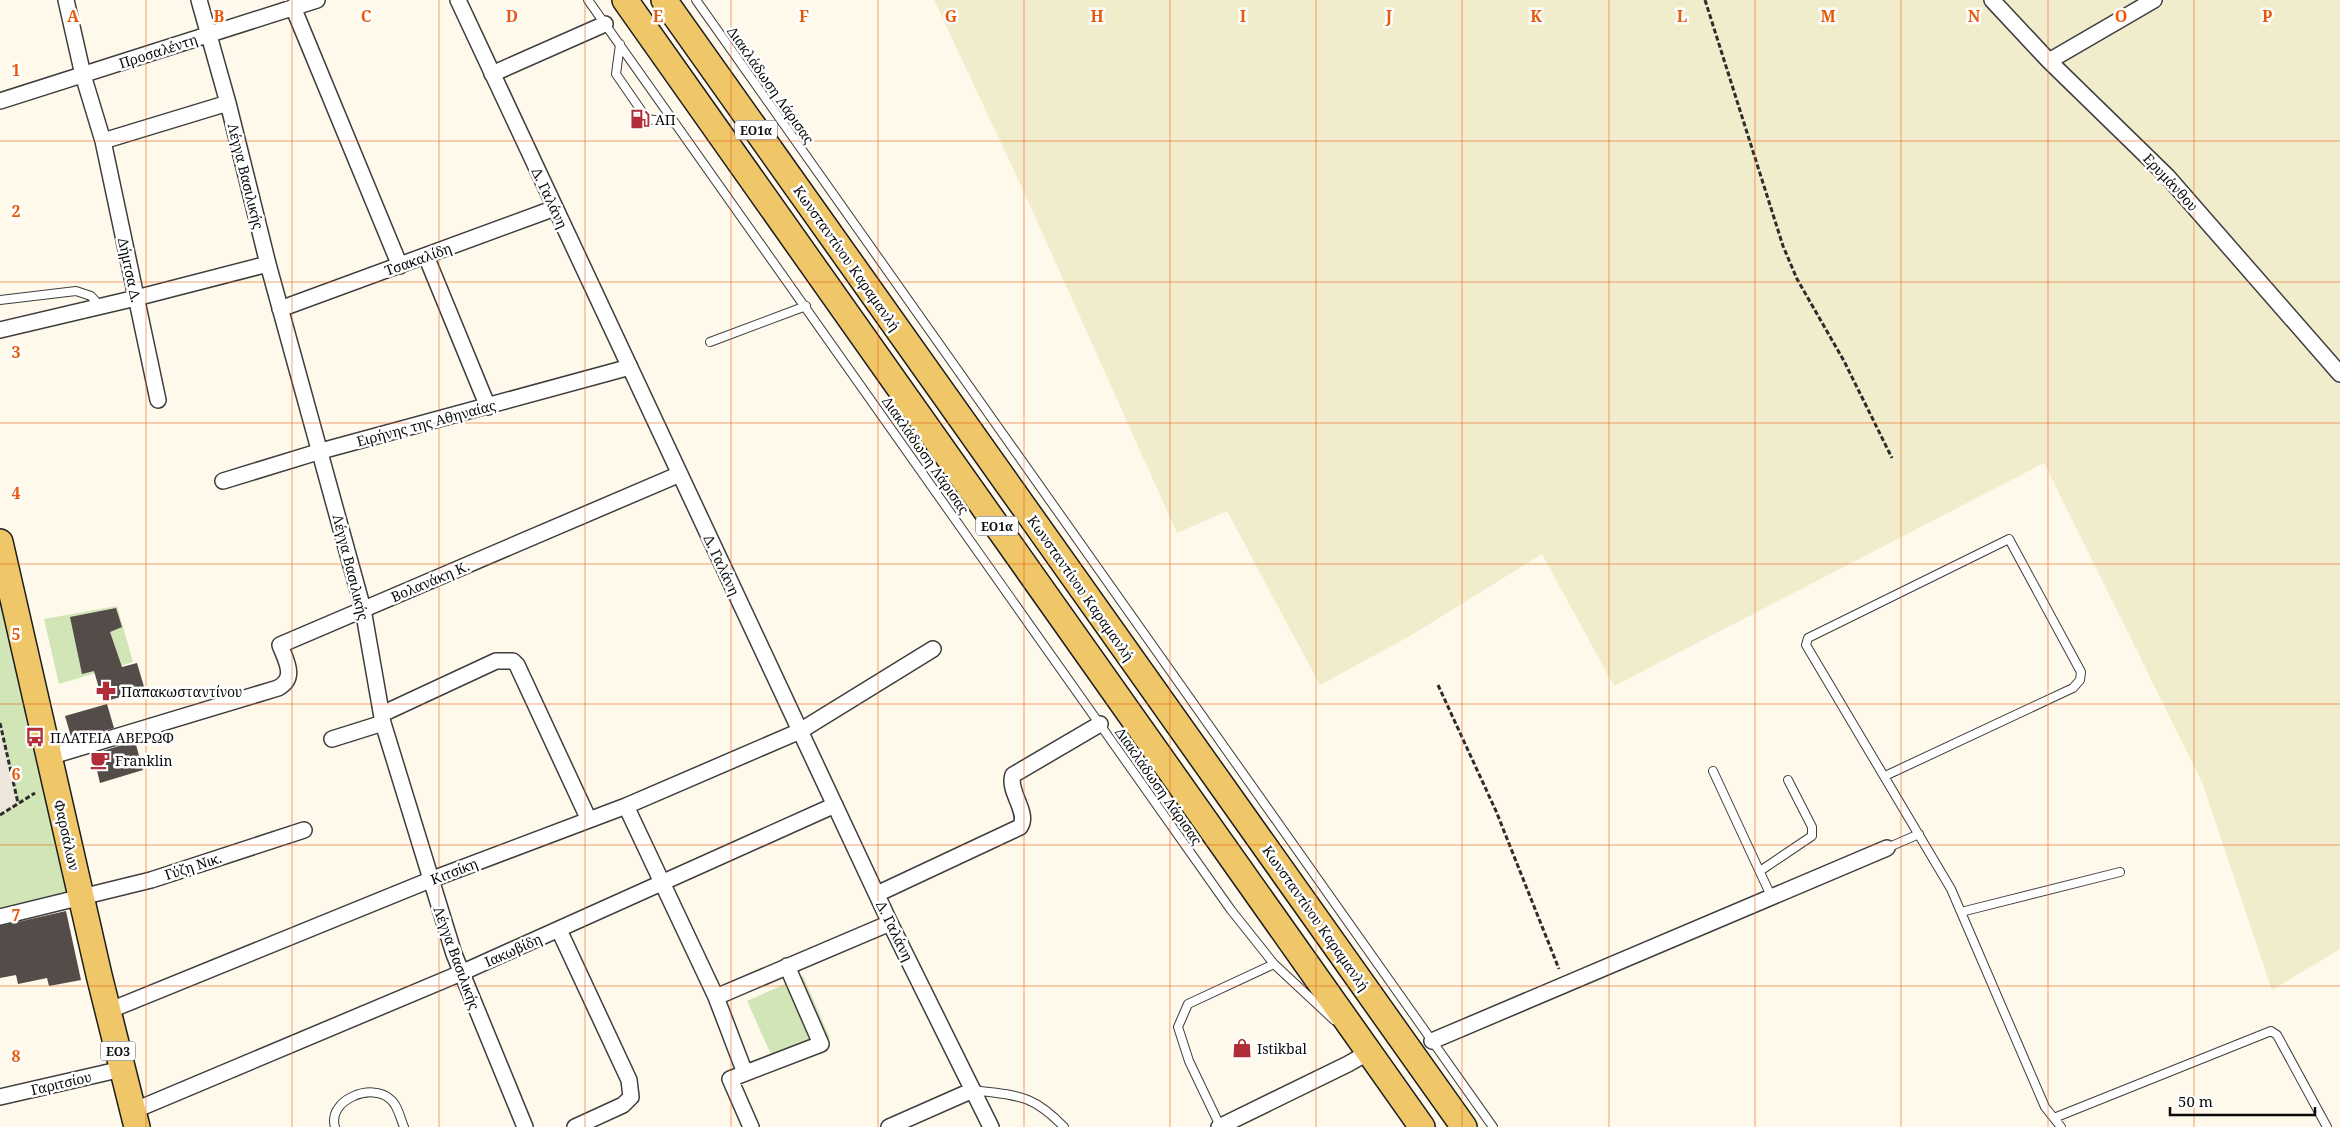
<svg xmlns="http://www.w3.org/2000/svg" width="2340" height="1127" font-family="'Noto Serif',serif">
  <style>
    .farmland { fill: #f1eccc }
    .green { fill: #d1e5b7 }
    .plaza { fill: #ece6db }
    .building { fill: #534c48 }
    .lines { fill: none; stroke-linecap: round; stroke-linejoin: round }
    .service-casing { stroke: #3e3e3e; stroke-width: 10 }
    .minor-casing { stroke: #3e3e3e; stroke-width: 18 }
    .primary-casing { stroke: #1c1c1c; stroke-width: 28 }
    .path { stroke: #2d2d2d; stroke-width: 3; stroke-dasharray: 5 2.5; stroke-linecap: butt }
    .service { stroke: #fff; stroke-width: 8 }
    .minor { stroke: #fff; stroke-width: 15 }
    .primary { stroke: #efc768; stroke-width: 25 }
    .grid { fill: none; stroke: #e8590c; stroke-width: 1; stroke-opacity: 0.55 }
    .labels { text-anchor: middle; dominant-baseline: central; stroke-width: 5; stroke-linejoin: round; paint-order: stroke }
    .shield { fill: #fff; stroke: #545454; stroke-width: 1 }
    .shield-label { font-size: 12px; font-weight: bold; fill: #0b0b0b }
    .street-label { font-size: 14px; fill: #0b0b0b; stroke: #fff }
    .poi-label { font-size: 14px; fill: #0b0b0b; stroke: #fff; text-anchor: start }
    .grid-label { font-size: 16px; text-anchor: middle; font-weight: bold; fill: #e8590c; stroke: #fff; stroke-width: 5; stroke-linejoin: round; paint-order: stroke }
  </style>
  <rect width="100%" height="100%" fill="#fef9ea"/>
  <path class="farmland" d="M934 0H2340V949L2272 990 2202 782 2044 463 1614 686 1542 554 1410 636 1320 685 1227 511 1177 533 1024 192Z"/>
  <path class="green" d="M0 598 69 895 0 913Z
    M117 606 133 662 59 684 44 619Z
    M803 976 830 1038 774 1061 747 1001Z"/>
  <path class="plaza" d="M0 723 18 803 0 815Z"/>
  <path class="building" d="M116 608 122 627 110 632 122 667 137 663 145 690 103 702 94 671 82 674 70 617Z
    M107 704 114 728 72 740 65 716Z
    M135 741 143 770 100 783 93 754Z
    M66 911 81 980 49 986 47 978 18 984 16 975 0 978V926Z"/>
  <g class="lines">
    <defs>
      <path id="service" d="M588 0 1231 910 1274 964 1334 1020
        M696 0 1493 1127
        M620 44 616 74 647 119 675 123
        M0 300 76 291 91 296 101 307
        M710 342 806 306
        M1713 771 1772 898
        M1885 776 2073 688 2080 680 2081 672 2009 539 1808 638 1806 645 1951 889 2045 1107 2061 1127
        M1887 848 1919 834
        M1760 871 1812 836V827L1788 780
        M1961 912 2120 872
        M973 1090C1017 1096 1031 1093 1064 1127
        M2054 1118 2271 1031 2277 1035 2327 1127
        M1220 1126 1189 1061 1178 1027 1188 1004 1274 964
        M335 1127C327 1100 372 1082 390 1099 398 1105 400 1118 404 1127"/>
      <path id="minor" d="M66 0 83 75 103 141 158 400
        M199 0 228 103 268 264 363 609 383 723 454 954 525 1127
        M458 0 890 923 991 1127
        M1992 0 2049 61 2167 176 2340 374
        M293 7 400 266
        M2049 61 2154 0
        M492 74 605 24
        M0 101 317 0
        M103 141 228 103
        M426 256 488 407
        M280 309 555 208
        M0 330 136 298 268 264
        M223 481 321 451 630 367
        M382 714 496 661H513L517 665 589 820
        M332 739 383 723
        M49 757 278 688C297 678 286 661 280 645L680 474
        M626 806 716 997 745 1073
        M877 894 1020 827C1030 813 1007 791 1013 775L1100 724
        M0 917 151 880 304 830
        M559 930 629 1080 631 1097 623 1105 575 1127
        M716 997 890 923
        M108 1011 430 880 626 806 800 731 933 649
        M1432 1041 1887 848
        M0 1097 122 1069
        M133 1111 461 973 835 805
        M751 1127 730 1079 821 1044 787 966
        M889 1127 973 1090
        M1219 1127 1348 1064 1369 1052"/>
      <path id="primary" d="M625 0 1422 1127
        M664 0 1464 1127
        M0 542 99 975 137 1127"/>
    </defs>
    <use href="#service" class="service-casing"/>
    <use href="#minor" class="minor-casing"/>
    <use href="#primary" class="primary-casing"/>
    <path class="path" d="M1705 0 1783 246 1797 279 1844 361 1892 458
      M1438 685 1496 811 1559 969
      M0 723 18 803
      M0 815 35 793"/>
    <use href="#service" class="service"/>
    <use href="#minor" class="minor"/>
    <use href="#primary" class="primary"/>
  </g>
  <path class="grid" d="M146 0V1127M292 0V1127M439 0V1127M585 0V1127M731 0V1127M878 0V1127M1024 0V1127M1170 0V1127M1316 0V1127M1462 0V1127M1609 0V1127M1755 0V1127M1901 0V1127M2048 0V1127M2194 0V1127M0 141H2340M0 282H2340M0 423H2340M0 564H2340M0 704H2340M0 845H2340M0 986H2340"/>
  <defs>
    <symbol id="fuel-bare" viewBox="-9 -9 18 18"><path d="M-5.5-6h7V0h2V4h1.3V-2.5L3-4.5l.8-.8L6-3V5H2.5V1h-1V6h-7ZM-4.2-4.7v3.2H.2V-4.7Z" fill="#b12d3a" stroke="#fff" stroke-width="2.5" paint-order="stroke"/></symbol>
    <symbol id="pharmacy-bare" viewBox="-9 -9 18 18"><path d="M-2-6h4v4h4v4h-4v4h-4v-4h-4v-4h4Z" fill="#b12d3a" stroke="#fff" stroke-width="2.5" paint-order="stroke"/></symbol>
    <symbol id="bus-bare" viewBox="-9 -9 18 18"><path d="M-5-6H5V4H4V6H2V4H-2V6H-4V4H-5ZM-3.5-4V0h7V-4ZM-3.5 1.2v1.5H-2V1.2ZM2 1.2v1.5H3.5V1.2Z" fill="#b12d3a" stroke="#fff" stroke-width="2.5" paint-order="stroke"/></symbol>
    <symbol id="cafe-bare" viewBox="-9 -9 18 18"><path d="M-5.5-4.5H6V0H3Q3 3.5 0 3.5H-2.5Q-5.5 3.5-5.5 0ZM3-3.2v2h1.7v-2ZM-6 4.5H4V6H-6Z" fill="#b12d3a" stroke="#fff" stroke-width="2.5" paint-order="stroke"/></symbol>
    <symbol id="shop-bare" viewBox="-9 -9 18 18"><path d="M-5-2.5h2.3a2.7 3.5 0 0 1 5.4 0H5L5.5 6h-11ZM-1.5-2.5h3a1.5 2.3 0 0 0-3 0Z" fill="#b12d3a" stroke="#fff" stroke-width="2.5" paint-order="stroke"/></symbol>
  </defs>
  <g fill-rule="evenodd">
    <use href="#fuel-bare" x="626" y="105" width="28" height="28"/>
    <use href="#pharmacy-bare" x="92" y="677" width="28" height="28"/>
    <use href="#bus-bare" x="21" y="723" width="28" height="28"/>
    <use href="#cafe-bare" x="86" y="746" width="28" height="28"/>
    <use href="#shop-bare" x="1228" y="1034" width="28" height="28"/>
  </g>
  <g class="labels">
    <g class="shield">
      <rect x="735" y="120.5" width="42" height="19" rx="4"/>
      <rect x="976" y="516.5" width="42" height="19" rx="4"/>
      <rect x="100.5" y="1041.5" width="35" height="19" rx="4"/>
    </g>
    <g class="shield-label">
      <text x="756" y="130">ΕΟ1α</text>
      <text x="997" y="526">ΕΟ1α</text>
      <text x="118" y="1051">ΕΟ3</text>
    </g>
    <g class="street-label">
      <text transform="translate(158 51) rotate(-18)">Προσαλέντη</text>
      <text transform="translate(771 85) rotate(55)">Διακλάδωση Λάρισας</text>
      <text transform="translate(246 176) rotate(76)">Λέγγα Βασιλικής</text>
      <text transform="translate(2171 182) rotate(47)">Ερυμάνθου</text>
      <text transform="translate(550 198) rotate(65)">Δ. Γαλάνη</text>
      <text transform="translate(847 258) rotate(55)">Κωνσταντίνου Καραμανλή</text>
      <text transform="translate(418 259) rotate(-20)">Τσακαλίδη</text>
      <text transform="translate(130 270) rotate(78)">Δήμτσα Δ.</text>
      <text transform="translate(426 423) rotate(-15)">Ειρήνης της Αθηναίας</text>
      <text transform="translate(926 455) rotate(55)">Διακλάδωση Λάρισας</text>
      <text transform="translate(722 565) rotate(65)">Δ. Γαλάνη</text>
      <text transform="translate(351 567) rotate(76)">Λέγγα Βασιλικής</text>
      <text transform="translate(430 581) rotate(-23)">Βολανάκη Κ.</text>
      <text transform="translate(1081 588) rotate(55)">Κωνσταντίνου Καραμανλή</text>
      <text transform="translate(1159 786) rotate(55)">Διακλάδωση Λάρισας</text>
      <text transform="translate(67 835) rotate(77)">Φαρσάλων</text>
      <text transform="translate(193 866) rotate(-18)">Γύζη Νικ.</text>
      <text transform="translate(454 871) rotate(-21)">Κιτσίκη</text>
      <text transform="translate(1316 918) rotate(55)">Κωνσταντίνου Καραμανλή</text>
      <text transform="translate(895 931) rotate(64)">Δ. Γαλάνη</text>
      <text transform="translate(513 950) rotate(-24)">Ιακωβίδη</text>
      <text transform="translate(457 958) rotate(70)">Λέγγα Βασιλικής</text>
      <text transform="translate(61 1083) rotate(-13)">Γαριτσίου</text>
    </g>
    <g class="poi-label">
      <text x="655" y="119">ΑΠ</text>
      <text x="121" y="691">Παπακωσταντίνου</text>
      <text x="50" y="737">ΠΛΑΤΕΙΑ ΑΒΕΡΩΦ</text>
      <text x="115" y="760">Franklin</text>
      <text x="1257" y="1048">Istikbal</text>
    </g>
  </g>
  <g class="grid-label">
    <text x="73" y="22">A</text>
    <text x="219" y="22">B</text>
    <text x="366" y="22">C</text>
    <text x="512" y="22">D</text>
    <text x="658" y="22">E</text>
    <text x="804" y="22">F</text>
    <text x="951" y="22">G</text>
    <text x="1097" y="22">H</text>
    <text x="1243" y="22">I</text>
    <text x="1389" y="22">J</text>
    <text x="1536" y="22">K</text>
    <text x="1682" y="22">L</text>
    <text x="1828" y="22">M</text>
    <text x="1974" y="22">N</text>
    <text x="2121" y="22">O</text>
    <text x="2267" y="22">P</text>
    <text x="16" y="76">1</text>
    <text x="16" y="217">2</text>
    <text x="16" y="358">3</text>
    <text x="16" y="499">4</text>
    <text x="16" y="640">5</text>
    <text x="16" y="780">6</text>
    <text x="16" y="921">7</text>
    <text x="16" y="1062">8</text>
  </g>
  <path d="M2170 1107v8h145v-8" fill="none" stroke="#0b0b0b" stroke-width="2.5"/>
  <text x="2178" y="1107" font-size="15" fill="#0b0b0b" stroke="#ffffff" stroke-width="4" paint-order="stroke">50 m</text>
</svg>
